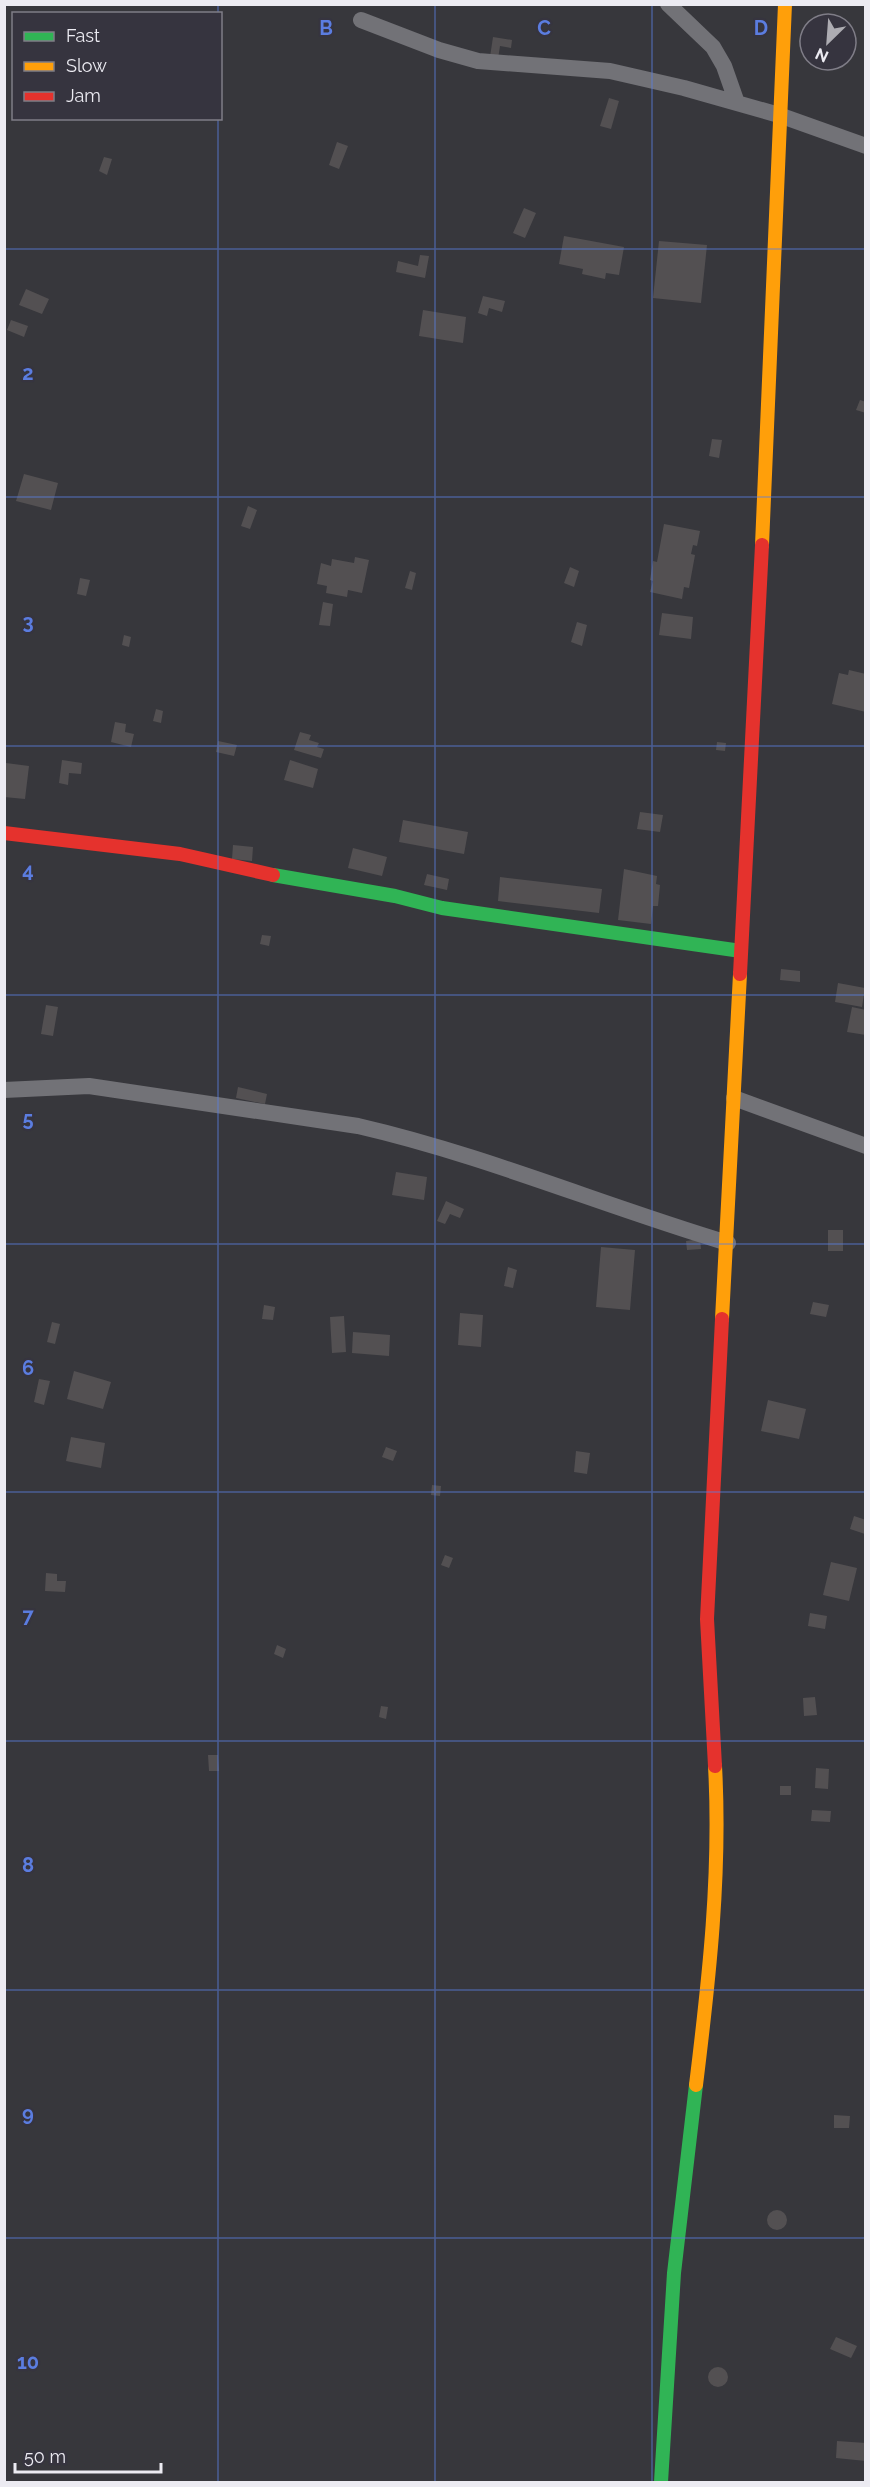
<svg xmlns="http://www.w3.org/2000/svg" width="870" height="2487" font-family="Raleway,sans-serif">
  <style>
    .building { fill: #535052 }
    .lines { fill: none; stroke-linecap: round; stroke-linejoin: round }
    .street { stroke: #727277; stroke-width: 16 }
    .fast { stroke: #30b455; stroke-width: 14 }
    .slow { stroke: #ff9f0a; stroke-width: 14 }
    .jam { stroke: #e5322d; stroke-width: 14 }
    .grid { fill: none; stroke: #5b7de0; stroke-width: 1.5; stroke-opacity: 0.55 }
    .grid-label { font-size: 20px; text-anchor: middle; font-weight: bold; fill: #5b7de0; stroke: #36343f; stroke-width: 4.5; stroke-linejoin: round; paint-order: stroke }
  </style>
  <rect width="100%" height="100%" fill="#37373c"/>
  <path class="building" d="M493 37 512 40 511 48 500 46 498 59 490 57Z
    M609 98 619 101 611 129 600 126Z
    M337 142 348 146 339 169 329 165Z
    M104 157 112 159 107 175 99 171Z
    M524 208 536 213 525 238 513 233Z
    M564 236 624 247 619 275 606 273 605 279 582 274 583 269 559 264Z
    M659 241 707 245 701 303 653 298Z
    M420 255 429 256 425 278 396 272 398 261 418 266Z
    M26 289 49 299 42 314 19 305Z
    M483 296 505 301 502 312 489 308 487 316 478 313Z
    M423 310 466 317 463 343 419 336Z
    M11 320 28 326 24 337 7 330Z
    M860 400 866 402V413L856 410Z
    M712 439 722 440 719 458 709 456Z
    M24 474 58 483 51 510 16 501Z
    M248 506 257 510 250 529 241 526Z
    M664 524 700 531 697 546 693 545 691 554 695 555 689 588 684 587 682 599 650 592 653 581 650 580 653 561 657 562Z
    M355 557 369 560 362 593 348 590 347 597 326 593 327 586 317 584 321 563 331 566 332 559 354 563Z
    M570 567 579 571 574 587 564 583Z
    M410 571 416 573 412 590 405 588Z
    M80 578 90 580 86 596 77 594Z
    M323 602 333 604 330 626 319 625Z
    M662 613 693 617 691 639 659 635Z
    M577 622 587 625 582 646 571 642Z
    M124 635 131 637 129 647 122 645Z
    M849 670 866 674V712L832 704 839 673 848 675Z
    M156 709 163 711 161 723 153 721Z
    M115 722 126 724 125 732 134 734 131 747 111 742Z
    M300 732 311 735 309 740 319 743 317 747 324 749 321 758 294 750Z
    M218 741 237 745 234 756 216 752Z
    M717 742 726 743 725 751 716 750Z
    M62 760 82 763 81 774 69 773 68 785 59 783Z
    M290 760 318 769 313 788 284 780Z
    M6 763 29 766 25 799 4 797Z
    M640 812 663 815 660 832 637 829Z
    M403 820 468 832 464 854 399 842Z
    M233 845 253 847 252 861 232 859Z
    M353 848 387 857 382 876 348 868Z
    M624 869 657 876 656 884 660 885 658 906H653L651 924 618 920Z
    M427 874 449 879 447 890 424 885Z
    M500 877 602 889 599 913 498 901Z
    M262 935 271 936 269 946 260 944Z
    M781 969 800 971V982L780 980Z
    M838 983 865 988 862 1007 835 1002Z
    M46 1005 58 1007 53 1036 41 1034Z
    M852 1007 866 1010V1035L847 1032Z
    M238 1087 267 1094 265 1104 236 1098Z
    M396 1172 427 1177 424 1200 392 1195Z
    M446 1201 464 1209 460 1218 450 1214 445 1224 437 1221Z
    M828 1230H843V1251H828Z
    M700 1239 701 1249 687 1250 686 1241Z
    M601 1247 635 1250 630 1310 596 1307Z
    M508 1267 517 1270 513 1288 504 1286Z
    M813 1302 829 1305 826 1317 810 1314Z
    M264 1305 275 1307 273 1320 262 1319Z
    M460 1313 483 1315 481 1347 458 1345Z
    M344 1316 346 1352 332 1353 330 1317Z
    M52 1322 60 1324 55 1344 47 1342Z
    M353 1332 390 1335 389 1356 352 1353Z
    M74 1371 111 1382 103 1409 67 1399Z
    M39 1379 50 1381 44 1405 34 1402Z
    M768 1400 806 1409 799 1439 761 1431Z
    M71 1437 105 1443 101 1468 66 1461Z
    M386 1447 397 1451 393 1461 382 1457Z
    M576 1451 590 1453 587 1474 574 1472Z
    M432 1485 441 1486 440 1496 431 1495Z
    M854 1516 866 1520 865 1534 850 1529Z
    M445 1555 453 1558 449 1568 441 1565Z
    M831 1562 857 1568 849 1601 823 1595Z
    M46 1573 57 1574V1581H66L65 1592 45 1591Z
    M810 1613 827 1616 825 1629 808 1626Z
    M277 1645 286 1649 283 1658 274 1654Z
    M815 1697 817 1715 804 1716 803 1698Z
    M381 1706 388 1707 386 1719 379 1717Z
    M208 1755H218L219 1771H209Z
    M816 1768 829 1769 828 1789 815 1788Z
    M780 1786H791V1795H780Z
    M812 1810 831 1811 830 1822 811 1821Z
    M834 2115 850 2116 849 2128H834Z
    M767 2220a10 10 0 1 1 20 0a10 10 0 1 1-20 0Z
    M836 2337 857 2346 851 2358 830 2349Z
    M708 2377a10 10 0 1 1 20 0a10 10 0 1 1-20 0Z
    M837 2441 866 2443V2461L836 2458Z"/>
  <g class="lines">
    <path class="street" d="M668 4 713 47 724 66 737 103
      M361 20 439 50 478 61 610 71 684 88 779 115 866 146
      M4 1090 89 1086 358 1126C484 1155 604 1206 728 1243
      M734 1098 866 1146"/>
    <path class="fast" d="M273 875 395 896 442 908 741 951
      M661 2482 674 2273 696 2085"/>
    <path class="slow" d="M762 545 785 4
      M722 1319 740 974
      M696 2085C709 1979 721 1873 715 1766"/>
    <path class="jam" d="M4 833 180 854 273 875
      M740 974 762 545
      M715 1766 707 1619 722 1319"/>
  </g>
  <path class="grid" d="M218 4V14M435 4V2482M652 4V2482M218 118V2482M4 249H866M4 497H866M4 746H866M4 995H866M4 1244H866M4 1492H866M4 1741H866M4 1990H866M4 2238H866"/>
  <g class="grid-label">
    <text x="326" y="35">B</text>
    <text x="544" y="35">C</text>
    <text x="761" y="35">D</text>
    <text x="28" y="380">2</text>
    <text x="28" y="629">3</text>
    <text x="28" y="877">4</text>
    <text x="28" y="1126">5</text>
    <text x="28" y="1375">6</text>
    <text x="28" y="1623">7</text>
    <text x="28" y="1872">8</text>
    <text x="28" y="2121">9</text>
    <text x="28" y="2369">10</text>
  </g>
  <rect width="870" height="2487" fill="none" stroke="#ecebf2" stroke-width="12"/>
  <rect x="12" y="12" width="210" height="108" fill="#36343f" stroke="#7f7d87" stroke-width="1.5"/>
  <rect x="24" y="32" width="30" height="9" fill="#30b455" stroke="#7f7d87" stroke-width="1.5"/>
  <text x="66" y="42" font-size="18" fill="#ecebf2">Fast</text>
  <rect x="24" y="62" width="30" height="9" fill="#ff9f0a" stroke="#7f7d87" stroke-width="1.5"/>
  <text x="66" y="72" font-size="18" fill="#ecebf2">Slow</text>
  <rect x="24" y="92" width="30" height="9" fill="#e5322d" stroke="#7f7d87" stroke-width="1.5"/>
  <text x="66" y="102" font-size="18" fill="#ecebf2">Jam</text>
  <g transform="translate(828 42) rotate(205)"><circle r="28" fill="#36343f" stroke="#7f7d87" stroke-width="1.5"/>
  <path d="M0-4.5L10 22L0 15L-10 22Z" fill="#adacb2"/>
  <text y="-9" font-size="16" font-weight="bold" text-anchor="middle" fill="#ecebf2">N</text>
  </g>
  <path d="M15 2463v9h146v-9" fill="none" stroke="#ecebf2" stroke-width="3"/>
  <text x="24" y="2463" font-size="18" fill="#ecebf2" stroke="#36343f" stroke-width="4.5" paint-order="stroke">50 m</text>
</svg>
